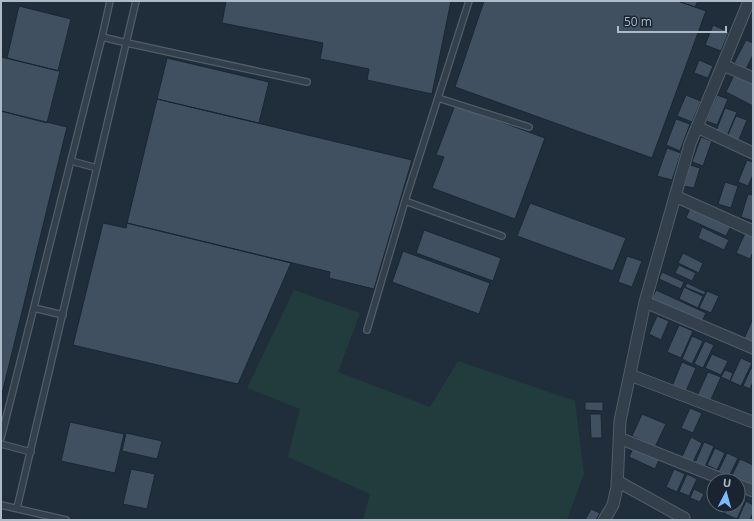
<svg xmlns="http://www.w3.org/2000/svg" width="754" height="521" font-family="'Open Sans',sans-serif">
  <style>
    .green { fill: #223b3c }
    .building { fill: #405060; stroke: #1b2632 }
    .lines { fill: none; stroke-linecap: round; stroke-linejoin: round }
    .lane-casing { stroke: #515d69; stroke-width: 8 }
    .street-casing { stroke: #515d69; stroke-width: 13 }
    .lane { stroke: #333f4b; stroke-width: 5.5 }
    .street { stroke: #333f4b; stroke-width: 11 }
  </style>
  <rect width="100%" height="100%" fill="#202e3b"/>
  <path class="green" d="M294 290 360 313 338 372 430 407 458 361 575 401 584 474 567 520H363L370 494 288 457 300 409 247 388Z"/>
  <path class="building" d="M226 1H451L432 94 367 80 369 69 320 59 323 43 222 23Z
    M484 1H678L706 11 652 158 455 87Z
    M678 1H698L695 7Z
    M19 6 71 19 58 71 7 58Z
    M713 25 729 32 721 51 705 45Z
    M746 40 753 43V55L746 69 734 63Z
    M1 57 60 71 47 123 1 111Z
    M167 58 269 82 259 123 157 99Z
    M699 60 713 66 708 78 694 73Z
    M734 75 753 84V106L726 92Z
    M686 95 701 101 692 122 677 116Z
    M717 95 728 99 717 125 706 121Z
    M157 99 412 160 374 289 329 278 330 272 127 223Z
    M455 105 545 138 515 219 432 188 444 157 436 155Z
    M725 108 737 112 727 136 716 131Z
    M1 111 67 127 1 398Z
    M736 116 747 120 738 142 727 137Z
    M676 119 690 124 680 151 666 145Z
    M701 137 712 141 703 166 692 162Z
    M667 148 681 153 672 180 657 176Z
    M747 160 753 162V175L748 186 738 182Z
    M690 165 700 168 694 188 684 186Z
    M725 182 738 186 731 208 718 204Z
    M748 194 753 195V221L741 217Z
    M530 203 626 238 613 271 517 236Z
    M690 208 731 226 726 236 686 218Z
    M103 223 126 228 127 223 291 263 238 384 73 345Z
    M702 227 729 240 724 250 698 238Z
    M424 230 501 258 493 281 416 253Z
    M746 231 753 234V252L750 259 736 253Z
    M403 251 490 283 479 314 392 282Z
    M683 253 703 263 699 273 678 263Z
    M627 256 642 261 632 287 618 282Z
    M679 265 696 273 692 281 675 273Z
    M662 272 684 282 681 289 659 279Z
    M687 283 706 292 704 295 685 287Z
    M684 287 703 296 698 308 679 299Z
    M656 290 706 313 701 323 651 300Z
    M707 291 719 296 711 313 699 308Z
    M657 316 669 321 661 340 649 334Z
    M753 318V343L744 339Z
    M679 325 693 331 681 358 667 352Z
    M692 336 703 341 692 364 682 359Z
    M705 341 714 345 703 368 694 364Z
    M712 354 728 361 721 375 705 368Z
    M741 358 752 363 741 386 730 381Z
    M682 362 696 368 686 391 672 386Z
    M751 368 753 369V382L750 389 743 386Z
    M725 370 733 373 730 381 721 377Z
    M708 372 721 377 709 404 696 398Z
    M585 402H603V411L585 410Z
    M690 408 702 413 693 433 681 428Z
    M590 414H601L602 438H591Z
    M642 414 666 424 655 447 632 436Z
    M70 422 124 434 115 473 61 461Z
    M126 433 162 441 157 459 122 451Z
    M691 437 702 443 692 464 681 459Z
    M704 442 714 446 705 467 695 463Z
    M634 446 660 458 655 469 629 457Z
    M715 448 725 453 717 470 707 465Z
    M727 453 738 458 728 479 717 474Z
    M740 459 753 465V484L751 488 730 479Z
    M131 469 155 474 147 509 123 504Z
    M674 469 685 474 677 492 666 487Z
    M687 474 697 479 689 496 679 492Z
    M694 489 704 494 700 502 690 498Z
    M738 495 746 499 737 519 725 514 729 505H738Z
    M746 501 753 505V513L750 520H739L738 519Z
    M714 505H728L724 513 713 508Z
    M591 509 600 513 596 520H585Z"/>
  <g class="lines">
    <defs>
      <path id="lane" d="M102 37 127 43 307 82
        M438 98 529 127
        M71 161 97 168
        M405 201 502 236
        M34 308 63 315
        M367 330 405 201 469 1
        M1 438 102 37 110 1
        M1 444 31 452
        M1 505 66 520
        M17 508 136 1"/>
      <path id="street" d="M723 65 753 78
        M697 127 753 153
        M675 196 753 231
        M645 302 753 348
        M630 375 753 422
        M619 438 727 481
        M617 481 684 518
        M738 485 753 491
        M604 520 613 505 617 487 620 421 645 302 690 144 749 1"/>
    </defs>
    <use href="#lane" class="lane-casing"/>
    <use href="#street" class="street-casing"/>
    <use href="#lane" class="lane"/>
    <use href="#street" class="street"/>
  </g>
  <rect width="754" height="521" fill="none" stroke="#aebac8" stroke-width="4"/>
  <g transform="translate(726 493) rotate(6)"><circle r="19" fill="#192430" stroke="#55606d"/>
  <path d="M0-3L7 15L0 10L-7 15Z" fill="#7cbaff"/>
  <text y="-6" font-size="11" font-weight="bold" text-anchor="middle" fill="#aebac8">U</text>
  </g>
  <path d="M618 26v6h108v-6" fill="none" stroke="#aebac8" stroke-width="2"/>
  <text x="624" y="26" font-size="12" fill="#aebac8" stroke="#192430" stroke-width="3" paint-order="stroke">50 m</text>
</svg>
